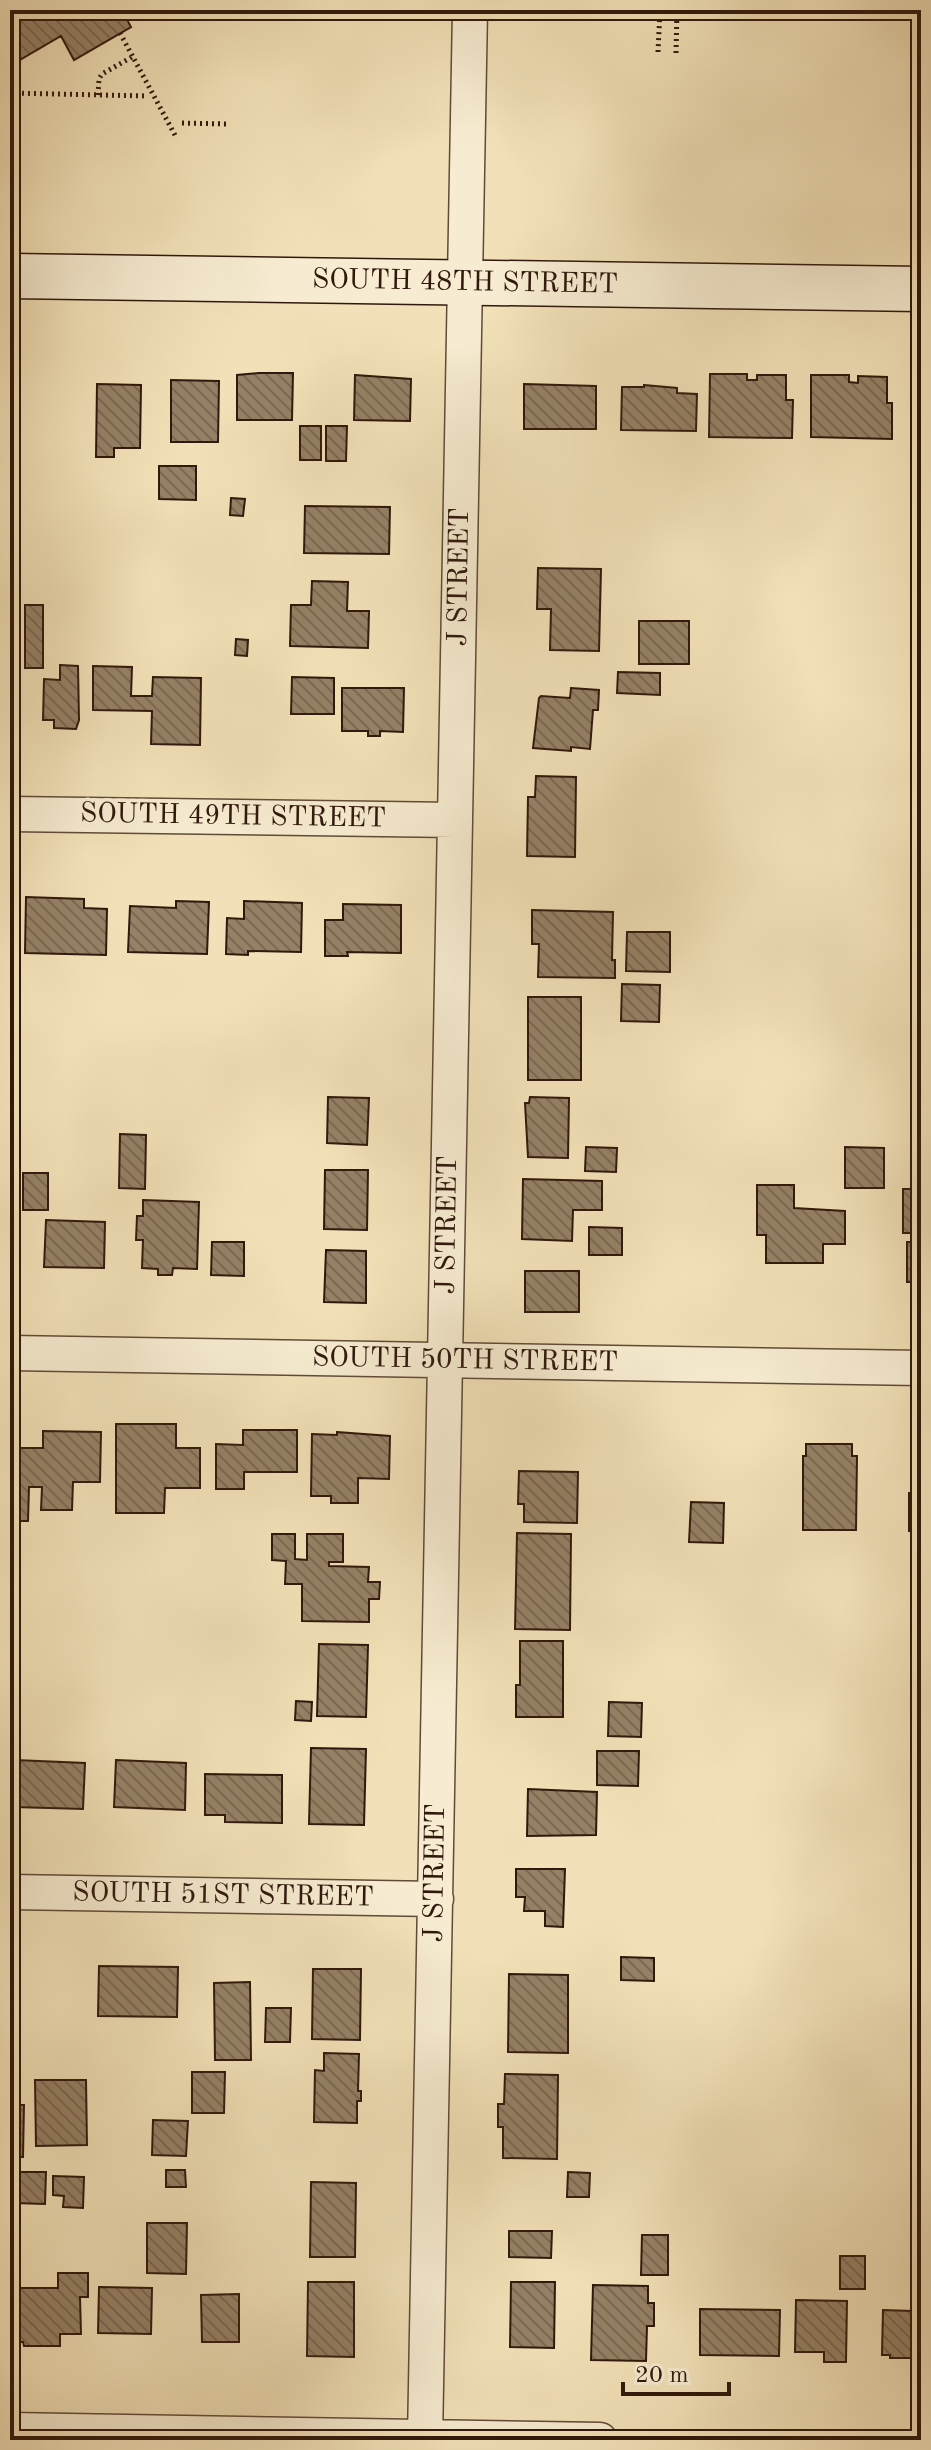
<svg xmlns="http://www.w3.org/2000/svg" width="931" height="2450" font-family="'Old Standard TT',serif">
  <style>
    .building { fill: url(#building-back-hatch); stroke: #30180d; stroke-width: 2 }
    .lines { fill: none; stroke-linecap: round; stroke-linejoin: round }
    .street-casing { stroke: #604a38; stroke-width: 37 }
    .secondary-casing { stroke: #30180d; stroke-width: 47 }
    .path { stroke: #30180d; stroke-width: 5; stroke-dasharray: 2 4; stroke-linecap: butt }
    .street { stroke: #f7ecd1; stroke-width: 34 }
    .secondary { stroke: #f7ecd1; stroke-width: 44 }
    .labels { text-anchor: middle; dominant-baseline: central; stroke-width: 7; stroke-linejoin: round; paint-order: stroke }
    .street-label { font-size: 28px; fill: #30180d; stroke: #f7ecd1 }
  </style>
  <defs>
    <pattern id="building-back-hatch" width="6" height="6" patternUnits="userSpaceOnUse" patternTransform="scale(2)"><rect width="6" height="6" fill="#958166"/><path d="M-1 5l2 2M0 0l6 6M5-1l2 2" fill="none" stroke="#7a6952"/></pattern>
  </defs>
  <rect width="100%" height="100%" fill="#f2e1b8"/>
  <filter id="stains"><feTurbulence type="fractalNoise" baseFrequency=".0025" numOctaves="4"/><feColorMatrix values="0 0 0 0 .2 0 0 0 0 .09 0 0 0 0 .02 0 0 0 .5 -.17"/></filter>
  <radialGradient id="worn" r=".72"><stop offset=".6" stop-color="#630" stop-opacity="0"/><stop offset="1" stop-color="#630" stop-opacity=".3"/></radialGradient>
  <path class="building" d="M10 10H122L131 27 74 60 61 36 18 61 10 56Z
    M259 373H293L292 420H237V375Z
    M710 374H747V380H757V375H786V400H793L792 438 709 437Z
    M355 375 411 379 410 421 354 420Z
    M811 375H849V382L858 383V376L887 377V403H892V439L811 437Z
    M10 380H19L18 470H10Z
    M171 380 219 381 218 442H171Z
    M97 384 141 385 140 448H114V457H96Z
    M524 384 596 386V429H524Z
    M644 385 677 388V393L697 394 696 431 621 430 622 387H644Z
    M300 426H321V460H300Z
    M326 426H347L346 461H326Z
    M159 466H196V500L159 499Z
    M231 498 245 499 243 516 230 515Z
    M305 506 390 507 389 554 304 553Z
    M538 568 601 569 599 651 550 650 551 609H537Z
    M312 581 348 582 347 611H369L368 648 290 646 291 605H311Z
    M25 605H43V668H25Z
    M639 621H689V664H639Z
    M236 639 248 640 247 656 235 655Z
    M60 665 78 666 79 720 76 729 54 728V720H43L44 679 60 680Z
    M93 666 132 667 131 696H152L153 677 201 678 200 745 151 744 152 711 93 710Z
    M618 672 660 673V695L617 693Z
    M292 677 334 678V714H291Z
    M342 688H404L403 732 380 731V736H368V731H342Z
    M571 688 599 690 598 710H593L590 749 571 747V751L533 748 539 698 541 696 570 698Z
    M536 776 576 777 575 857 527 856 528 797H535Z
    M26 897 84 899V908L107 909 106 955 25 953Z
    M176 901 209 902 207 954 128 952 130 906 176 908Z
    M244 901 302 903 301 952 248 951V955L226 954 227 918 244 919Z
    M343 904 401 905V953L347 952 348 956H325V920H343Z
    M532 910 613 912 612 960H615V978L538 977 539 944H532Z
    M627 932H670V972L626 971Z
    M622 984 660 985 659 1022 621 1021Z
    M528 997H581V1080H528Z
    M328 1097 369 1098 367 1145 327 1143Z
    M530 1097 569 1098 568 1158 528 1157 525 1103H529Z
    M120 1134 146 1135 145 1189 119 1188Z
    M586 1147 617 1148 616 1172 585 1171Z
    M845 1147 884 1148V1188H845Z
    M325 1170H368L367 1230 324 1229Z
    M23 1173H48V1210H23Z
    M523 1179 602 1181V1210H573L572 1241 522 1239Z
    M757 1185H794V1208L845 1211V1244H823V1263H766V1235H757Z
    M903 1189H921V1233H903Z
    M143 1200 199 1202 197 1269 173 1268 172 1275H158V1269L142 1268 143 1240H136L137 1216H143Z
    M46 1220 105 1222 104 1268 44 1267Z
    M589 1227 622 1228V1255H589Z
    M212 1242H244V1276L211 1275Z
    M907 1242H921V1286L920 1282H907Z
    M326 1250 366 1251V1303L324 1302Z
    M525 1271H579V1312H525Z
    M116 1424H176V1448H200V1488H165L164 1513H116Z
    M243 1430H297V1472H244V1489H216V1444L243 1445Z
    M43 1431 101 1432 100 1482H73L72 1510H41L42 1487H29L28 1521H10V1448H43Z
    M337 1432 390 1436 389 1479 358 1478V1503H331V1496H311L312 1434 337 1435Z
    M806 1444H852V1456H857L856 1530H803V1456H806Z
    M519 1471 578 1472 577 1523 524 1522V1504H518Z
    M909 1493H921V1532L909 1531Z
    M691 1502 724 1503 723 1543 689 1542Z
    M517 1533 571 1534 570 1630 515 1629Z
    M272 1534H295V1559L307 1560V1534H343V1562H329V1566L369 1567 368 1582H380L379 1599H369V1622L302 1621V1584H285L286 1561 272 1560Z
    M520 1641H563V1717H516V1685H520Z
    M319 1644 368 1645 366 1717 317 1716Z
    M296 1701 312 1702 311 1721 295 1720Z
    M609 1702 642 1703 641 1737 608 1736Z
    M311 1748 366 1749 364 1825 309 1824Z
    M597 1751H639L638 1786 597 1785Z
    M15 1760 85 1763 83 1809 14 1807Z
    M116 1760 186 1763 185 1810 114 1807Z
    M205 1774 282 1775V1823L225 1822V1815H205Z
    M528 1789 597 1792 596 1835 527 1836Z
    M516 1869H565L563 1927 545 1926V1911H524L525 1897H516Z
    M621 1957 654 1958V1981L621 1980Z
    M99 1966 178 1967 177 2017 98 2016Z
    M313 1969H361L360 2040 312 2039Z
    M509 1974 568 1975V2053L508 2052Z
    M250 1982 251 2060H215L214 1983Z
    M266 2008H291L290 2042H265Z
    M324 2053 359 2054 358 2091H361V2101H357V2123L314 2122 315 2070 324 2071Z
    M192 2072H225L224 2113H192Z
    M505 2074 558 2075 557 2159 503 2158V2127H498V2104H504Z
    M35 2080H86L87 2145 36 2146Z
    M10 2105H24L23 2157H10Z
    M153 2120 188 2121 186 2156 152 2155Z
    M166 2170H185L186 2187H166Z
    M14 2172H46L45 2204 14 2203Z
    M568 2172 590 2173 589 2197H567Z
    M53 2176 84 2177 83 2208 63 2207 64 2196 53 2195Z
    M311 2182 356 2183 355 2257H310Z
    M147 2223H187L186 2274 147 2273Z
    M509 2231H552L551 2258 509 2257Z
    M642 2235H668V2275H641Z
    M840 2256H865V2289H840Z
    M58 2273H88V2297H80L81 2334H60V2346H24L23 2342H10V2288H58Z
    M308 2282H354V2357L307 2356Z
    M511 2282H555L554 2348 510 2347Z
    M593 2285 648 2286V2303H654V2326H647L646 2361 591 2360Z
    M99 2287 152 2288 151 2334 98 2333Z
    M239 2294V2342H202L201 2295Z
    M913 2294H921V2356L919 2358H890V2355H882L883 2310 913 2311Z
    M796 2300 847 2301 846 2362H824V2352H795Z
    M700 2309 780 2310 779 2356 700 2355Z"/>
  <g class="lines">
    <defs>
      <path id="street" d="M10 814 455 820
        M10 1353 921 1368
        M10 1892 436 1899
        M10 2430 600 2440
        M425 2440 470 10"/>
      <path id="secondary" d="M10 276 921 289"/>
    </defs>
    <use href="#street" class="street-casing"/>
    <use href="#secondary" class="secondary-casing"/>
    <path class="path" d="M324 16 372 17
      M120 33 176 137
      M658 52 660 10
      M676 53 677 10
      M10 93 148 96
      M98 95 99 79 102 74 132 57
      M182 123 229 124"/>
    <use href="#street" class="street"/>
    <use href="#secondary" class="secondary"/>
  </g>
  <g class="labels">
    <g class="street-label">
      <text transform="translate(465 283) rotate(1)">SOUTH 48TH STREET</text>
      <text transform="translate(460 577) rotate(-89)">J STREET</text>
      <text transform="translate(233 817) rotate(1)">SOUTH 49TH STREET</text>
      <text transform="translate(448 1225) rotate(-89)">J STREET</text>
      <text transform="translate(465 1361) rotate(1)">SOUTH 50TH STREET</text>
      <text transform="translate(436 1873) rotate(-89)">J STREET</text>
      <text transform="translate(223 1896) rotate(1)">SOUTH 51ST STREET</text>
    </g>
  </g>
  <rect width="931" height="2450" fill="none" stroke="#f2e1b8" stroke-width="40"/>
  <rect x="12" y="12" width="907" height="2426" fill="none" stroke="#30180d" stroke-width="4"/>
  <rect x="20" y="20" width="891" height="2410" fill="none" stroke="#30180d" stroke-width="2"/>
  <path d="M623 2382v12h106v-12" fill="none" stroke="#30180d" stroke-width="4"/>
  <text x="635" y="2382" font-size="24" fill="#30180d" stroke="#f7ecd1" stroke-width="6" paint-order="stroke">20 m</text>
  <rect width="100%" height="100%" filter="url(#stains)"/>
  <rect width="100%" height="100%" fill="url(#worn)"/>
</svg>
